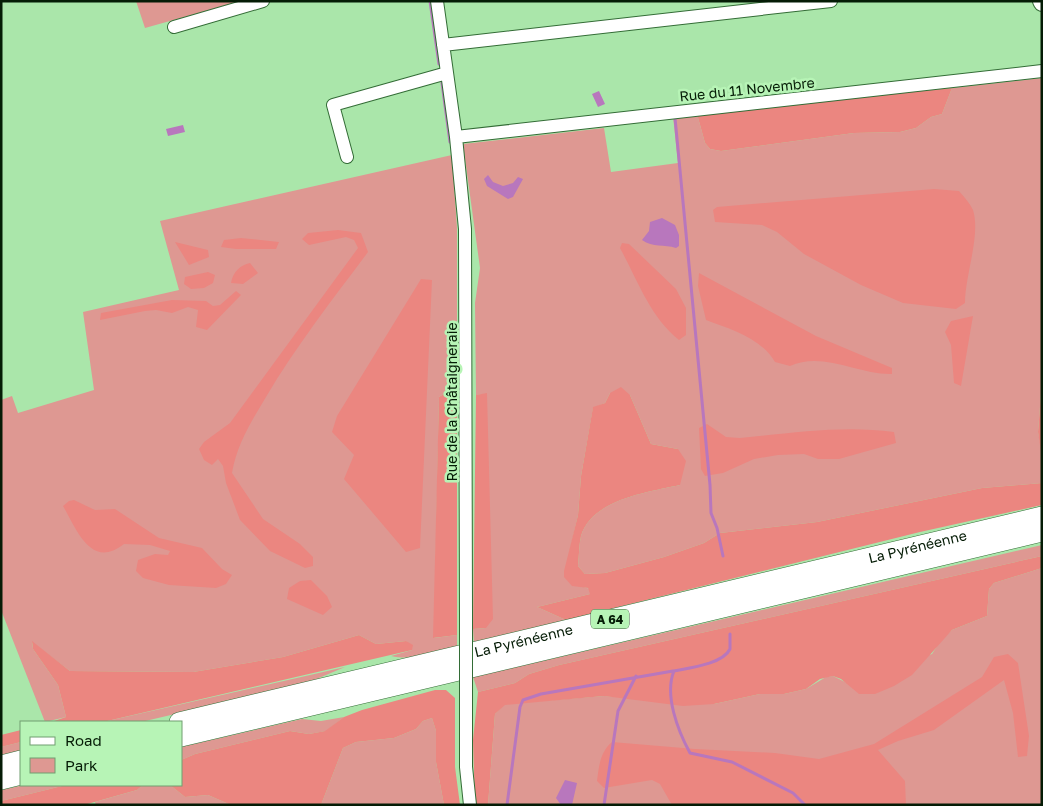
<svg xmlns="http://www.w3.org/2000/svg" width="1043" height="806" font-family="'Golos Text',sans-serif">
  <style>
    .green { fill: #de9892 }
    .forest { fill: #eb8680 }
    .water { fill: #b877bd }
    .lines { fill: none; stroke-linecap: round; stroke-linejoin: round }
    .stream { stroke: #b877bd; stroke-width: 3 }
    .minor-casing { stroke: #336c36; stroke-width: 14 }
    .major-casing { stroke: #336c36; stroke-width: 18 }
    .highway-casing { stroke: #336c36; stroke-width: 20 }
    .minor { stroke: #fff; stroke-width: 12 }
    .major { stroke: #fff; stroke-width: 16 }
    .highway { stroke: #fff; stroke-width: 19 }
    .minor-bridge-casing { stroke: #336c36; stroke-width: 14; stroke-linecap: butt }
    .minor-bridge { stroke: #fff; stroke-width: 12 }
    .labels { text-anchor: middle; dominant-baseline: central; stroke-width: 5; stroke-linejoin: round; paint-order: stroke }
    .shield { fill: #b7f4b6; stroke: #3a5d3b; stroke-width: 1 }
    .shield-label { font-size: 12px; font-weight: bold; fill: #051c06 }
    .street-label { font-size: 14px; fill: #051c06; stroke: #b7f4b6 }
  </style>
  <rect width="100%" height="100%" fill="#aae6aa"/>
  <path class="green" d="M136 1H241L145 28Z
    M1042 78V381L1038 432 1042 452V483L982 488 817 522 720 533 704 543 664 557 605 573 585 574 578 566C579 556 579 545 581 536 592 499 649 492 680 485L678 449 651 444 630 395 610 393 605 403 593 408 581 476 578 515 565 571 581 586 590 589V594L537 607 566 620 474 643 473 629 486 628 487 394 476 395 475 303 480 268 463 144 604 128 611 172 678 163 673 116 697 114 705 143 710 149 721 151 854 133 900 132 916 128 931 117 942 114 952 88Z
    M452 155 457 228V386L439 397 434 638 457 635V646C435 653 414 661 391 656L412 650 406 641 376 644 359 635 283 657 193 672 70 671 32 642 33 649 58 685 66 717 45 722 1 610V400L12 396 18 413 94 390 83 312 179 290 160 221Z
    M1042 545V556L559 665 529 674 515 683 478 692 473 677Z
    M1042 568V805H488L495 714 505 704 604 696 714 704 760 694H784L806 689 826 677 833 676 847 683 932 654 941 640 952 630 987 616 989 589 994 583Z
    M345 667 307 683 141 722H103Z
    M344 717 326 731 309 734 290 731 195 754 181 760V747L302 719 321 721Z
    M432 718 436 731V762L444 805H321L343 748 356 742 394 738 416 729 423 721Z
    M21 742V751L1 755V747Z
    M24 785H66L1 801V790Z
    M143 785H170L185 797 208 795 231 805H96L95 802 137 790Z"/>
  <path class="forest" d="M952 88 942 114 931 117 916 128 900 132 854 133 721 151 710 149 705 143 697 114Z
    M934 189 959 191C963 196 970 203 973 210 981 235 965 275 965 303L956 309 903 303 861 285 804 254 777 232 762 225 715 222 713 210 717 207Z
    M338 230 361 233 368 252C333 299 296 346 266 397 251 422 237 444 232 473L263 519 300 544 313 557V566L305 568 270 551 240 520 226 483 223 466 218 459 212 465 204 460 199 449 204 442 230 423 358 248 354 240 346 237 309 245 302 239 308 233Z
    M241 238 279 242 276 249H236L221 247 224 240Z
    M175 242 208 250 209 257 189 265Z
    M622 243 629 244 676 289 686 308V335L679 340C650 317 637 279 620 248Z
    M250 263 258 273 243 284 231 283C233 272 240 265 250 263Z
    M208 272 215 275 213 283 204 288 191 289 184 284 185 277Z
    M699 273 816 336 892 368V374C858 375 823 351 790 366L775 362C761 338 730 329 706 320L698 286Z
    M421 279 432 280 420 548 406 552 344 479 354 455 332 432 337 416Z
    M236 291 241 295 207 330 196 327 198 310 188 307 172 313 156 310 145 311 100 320 101 313 172 300 206 301 213 306 220 305Z
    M973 316 961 386 954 383 951 345 945 332 951 321Z
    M1042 381V452H1041L1038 432Z
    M457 386V635L433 638 439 397Z
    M621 387 630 395 651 444 678 449 686 461 680 485C649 492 592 499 581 536 579 545 579 556 578 566L585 574 605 573 664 557 704 543 720 533 817 522 982 488 1042 483V505L920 532 566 620 537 607 590 594 588 588 572 586 564 577V571L578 515 581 476 593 407 605 403 610 393Z
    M487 393 493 619 486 628 473 629 476 395Z
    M707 424 726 437 740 438C792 433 843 425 894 432L896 443 839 459H818L804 454 778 455 754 459 723 473 705 476 701 469 699 428Z
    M74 500 95 510 115 509 159 538 202 548 222 569 232 575 226 584 216 588 169 585 143 578 136 571 138 560 155 554 168 555 170 551 150 545 124 544C91 570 77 530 63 506L69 501Z
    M1042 556V568L994 583 989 589 987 616 952 630 912 675 894 686 875 694H859L841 679 833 676 820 679 806 689 784 694H760L714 704 683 706 604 696 505 705 495 714 488 805H475L473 740 478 692 515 683 529 674 559 665Z
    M311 580 327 596 332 607 323 615 287 599 289 588 300 581Z
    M359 635 376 644 406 641 413 645 412 650 103 722H51L66 717 58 685 33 649 32 641 70 671 193 672 283 657Z
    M1008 654 1018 663 1029 736 1027 756 1018 757 1013 713 1004 680 934 730 898 741 878 750 905 781 906 805H672L660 784 652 780 604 788 597 781C599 766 600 752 612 742L695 749 775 753 819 759 874 744 982 677 994 657Z
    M435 690H446L455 698V767L460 805H444L436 762V731L432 718 423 721 416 729 394 738 356 742 343 748 321 805H231L208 795 185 797 170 785H181V760L195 754 290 731 309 734 325 731 344 717 362 710Z
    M21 730V742L1 747V735Z
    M66 785H143L137 790 84 805H1V801Z"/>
  <path class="water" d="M599 91 605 104 598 107 592 94Z
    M183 125 185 132 168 136 166 129Z
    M488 175 493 182 503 186 513 183 518 177 523 179 513 197 508 199 487 186 484 179Z
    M662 218 675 225 679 235V246L676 248C664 244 653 248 642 240L649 231 650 222Z
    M565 780 577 783 572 805H561L556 798Z"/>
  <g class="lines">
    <path class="stream" d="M430 1 439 64
      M442 83 450 142
      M675 118 710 485 711 513 717 528 723 556
      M730 634V649C723 664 689 668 674 671 664 695 678 731 690 753L732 762 793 793 805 805
      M507 805 520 707 523 700 541 694 673 671
      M604 805 618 711 636 676"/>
    <defs>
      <path id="minor" d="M437 1 456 137 465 229 466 612
        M174 27 263 1
        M443 45 831 1
        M456 137 1042 71
        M347 157 333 105 447 73
        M466 705V767L470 805"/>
      <path id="major" d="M1041 1 1042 3"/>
      <g id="highway">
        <path id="s1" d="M179 722 1042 516"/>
        <path d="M181 737 1042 532"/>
        <path d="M1 765 21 760"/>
        <path d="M1 780 21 775"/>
      </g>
    </defs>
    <use href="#minor" class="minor-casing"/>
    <use href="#major" class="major-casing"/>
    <use href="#highway" class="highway-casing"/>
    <use href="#minor" class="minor"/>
    <use href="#major" class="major"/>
    <use href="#highway" class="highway"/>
    <defs>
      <path id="minor-bridge" d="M466 705V612"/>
    </defs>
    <use href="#minor-bridge" class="minor-bridge-casing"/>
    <use href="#minor-bridge" class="minor-bridge"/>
  </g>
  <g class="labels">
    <rect class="shield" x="591" y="609.5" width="38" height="19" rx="4"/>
    <g class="shield-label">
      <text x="610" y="619">A 64</text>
    </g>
    <g class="street-label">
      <text transform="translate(747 89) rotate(-6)">Rue du 11 Novembre</text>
      <text transform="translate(451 402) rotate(-90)">Rue de la Châtaigneraie</text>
      <text stroke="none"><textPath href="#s1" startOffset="759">La Pyrénéenne</textPath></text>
      <text stroke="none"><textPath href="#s1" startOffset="354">La Pyrénéenne</textPath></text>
    </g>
  </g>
  <rect width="1043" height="806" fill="none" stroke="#051c06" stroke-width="5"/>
  <rect x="20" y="721" width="162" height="65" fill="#b7f4b6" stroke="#709e70"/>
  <rect x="30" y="737" width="25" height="8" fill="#ffffff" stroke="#709e70"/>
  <text x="65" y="746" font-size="15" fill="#051c06">Road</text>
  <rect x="30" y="758" width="25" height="15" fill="#de9892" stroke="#709e70"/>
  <text x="65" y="771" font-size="15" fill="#051c06">Park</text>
</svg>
